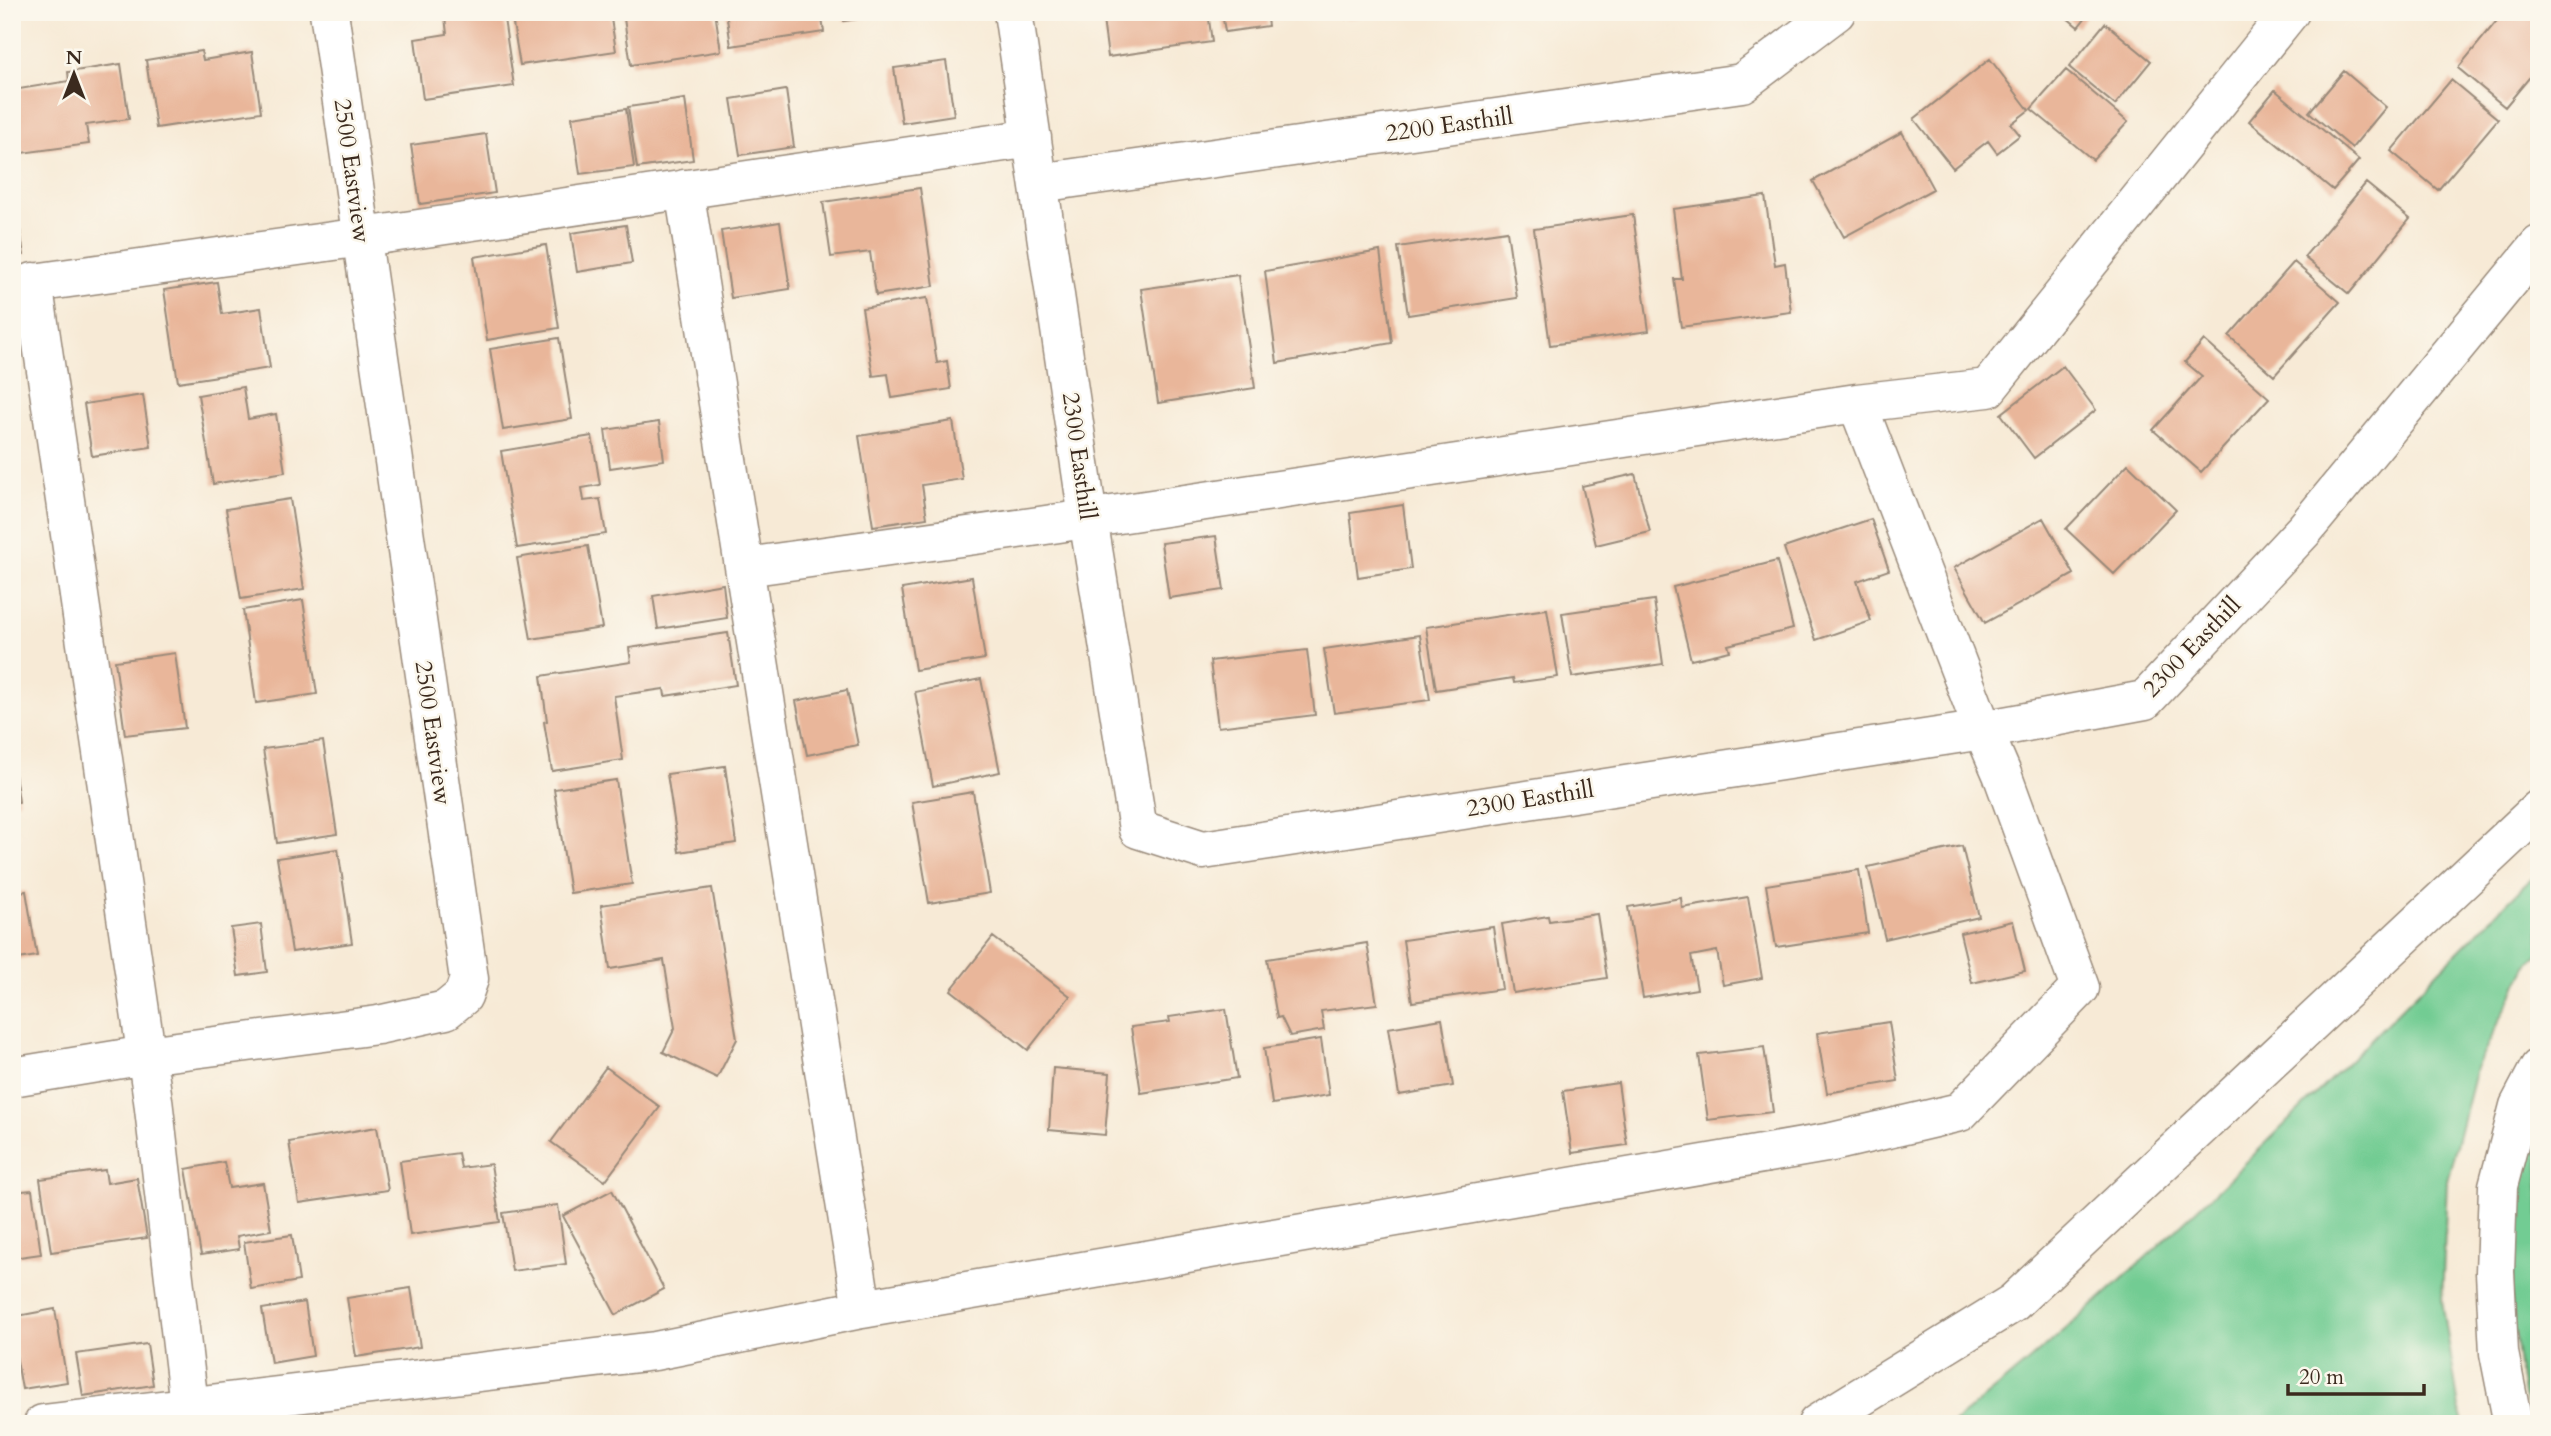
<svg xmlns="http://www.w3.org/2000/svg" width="2551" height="1436" font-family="Cardo,serif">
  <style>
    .green { fill: #72cc93; stroke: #567b58; stroke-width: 2 }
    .building { fill: #e9b69a }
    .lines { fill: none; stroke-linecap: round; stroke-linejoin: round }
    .minor-casing { stroke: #998a7a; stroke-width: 41 }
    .highway-casing { stroke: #998a7a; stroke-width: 41 }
    .minor { stroke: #fff; stroke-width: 38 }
    .highway { stroke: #fff; stroke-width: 38 }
    .labels { text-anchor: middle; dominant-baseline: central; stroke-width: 5; stroke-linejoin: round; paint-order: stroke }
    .street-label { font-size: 24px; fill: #3b2a1e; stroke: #fbf7ec }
  </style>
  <rect width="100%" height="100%" fill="#fbf7ec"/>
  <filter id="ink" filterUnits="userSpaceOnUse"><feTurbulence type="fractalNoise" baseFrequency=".0143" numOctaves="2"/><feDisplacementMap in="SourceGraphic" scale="14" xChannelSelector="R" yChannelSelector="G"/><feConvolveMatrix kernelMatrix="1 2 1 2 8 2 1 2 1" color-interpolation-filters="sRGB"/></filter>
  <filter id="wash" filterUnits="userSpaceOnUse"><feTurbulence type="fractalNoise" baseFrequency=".00686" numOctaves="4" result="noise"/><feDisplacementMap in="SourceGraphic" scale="28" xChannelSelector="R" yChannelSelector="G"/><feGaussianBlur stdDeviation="1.57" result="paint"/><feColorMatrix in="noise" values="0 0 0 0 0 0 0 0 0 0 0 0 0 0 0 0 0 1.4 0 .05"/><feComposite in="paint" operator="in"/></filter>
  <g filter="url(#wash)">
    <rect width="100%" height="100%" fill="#f7ead6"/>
    <path class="green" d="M2539 871V953L2527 966 2476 1068 2447 1181 2442 1301 2459 1408 2465 1424H1952C2163 1257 2348 1060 2539 871Z
      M2539 1103V1424H2534L2523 1395 2511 1308 2514 1193Z"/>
    <g id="blocks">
      <path class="building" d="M475 12H503L514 86 423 99 415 39 447 34 445 17Z
        M511 12H610L616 51 520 65Z
        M623 12H715L721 51 631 65Z
        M726 12H821L824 32 731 46Z
        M843 12H890V14L844 21Z
        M1102 12H1208L1212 42 1108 57Z
        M1222 12H1266L1268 26 1225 32Z
        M1345 12H1378V14L1346 19Z
        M2060 12H2090L2078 27Z
        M2504 12 2539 13V66L2505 107 2458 68Z
        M2105 23 2151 61 2115 105 2069 67Z
        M201 51 203 60 252 52 261 112 156 128 146 60Z
        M1990 59 2029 110 2011 124 2020 135 1997 153 1988 141 1953 168 1914 119Z
        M946 61 954 115 902 123 894 68Z
        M121 64 129 119 86 125 89 144 22 153 13 90 69 81 68 72Z
        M2066 70 2128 122 2093 160 2031 109Z
        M2344 71 2386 107 2352 148 2309 112Z
        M2451 80 2498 119 2438 190 2391 151Z
        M786 90 794 147 740 155 731 99Z
        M2275 90 2359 160 2333 190 2249 121Z
        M685 99 693 160 637 168 628 107Z
        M626 109 634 167 580 174 572 117Z
        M1902 132 1933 189 1844 237 1813 181Z
        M486 134 495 193 420 204 411 145Z
        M2366 183 2410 219 2349 294 2304 257Z
        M920 188 934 286 876 295 870 252 831 257 823 202Z
        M1765 196 1775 265 1785 263 1791 312 1681 327 1674 279H1682L1673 209Z
        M12 198H15L24 255 12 257Z
        M1633 215 1649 331 1550 345 1534 229Z
        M780 222 790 289 731 298 721 231Z
        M626 225 632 263 577 272 571 233Z
        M1507 231 1517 298 1408 315 1398 247Z
        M546 245 559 328 487 340 474 257Z
        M1380 251 1392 343 1277 363 1265 271Z
        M2294 262 2340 302 2274 376 2229 336Z
        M1238 275 1255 388 1158 403 1141 289Z
        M217 282 222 314 261 308 270 368 178 382 164 290Z
        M927 298 937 363 947 361 951 389 892 398 888 374 873 376 862 308Z
        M559 338 572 419 503 430 490 349Z
        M2204 340 2269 398 2201 472 2153 430 2202 376 2185 362Z
        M2063 366 2096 410 2034 458 2001 414Z
        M243 387 248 419 276 414 285 472 213 484 198 395Z
        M143 395 151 447 92 456 84 404Z
        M953 421 962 479 922 485 927 518 873 526 859 436Z
        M659 422 664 460 610 468 605 430Z
        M592 436 600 485 582 488 584 501 600 499 606 534 517 548 501 451Z
        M2128 464 2176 510 2114 574 2066 529Z
        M1635 474 1650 532 1596 545 1582 486Z
        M290 499 304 589 241 599 226 509Z
        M1403 505 1411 569 1358 577 1350 513Z
        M2043 518 2074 574 1985 623 1954 568Z
        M1871 519 1889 570 1857 581 1871 621 1816 640 1784 548Z
        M1216 536 1224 590 1169 598 1161 543Z
        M588 546 602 628 531 639 517 558Z
        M1777 561 1793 629 1728 645 1730 651 1691 660 1673 587Z
        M972 577 985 659 915 670 902 589Z
        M723 584 727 618 658 629 653 596Z
        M303 600 317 694 256 703 243 610Z
        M1654 600 1663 664 1572 677 1562 613Z
        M1547 609 1558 677 1514 683 1513 678 1436 690 1426 627Z
        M728 633 736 685 665 696 664 689 614 696 623 760 552 771 544 722 547 721 541 676 631 662 629 648Z
        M1420 635 1430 700 1334 713 1324 649Z
        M1307 650 1315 715 1218 727 1210 661Z
        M175 653 185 728 125 735 115 661Z
        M981 679 1000 772 933 786 915 692Z
        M847 690 858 745 807 755 796 701Z
        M323 741 337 834 277 843 263 749Z
        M725 766 736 843 679 852 667 774Z
        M14 767 19 802 12 803V768Z
        M616 780 632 884 570 893 554 789Z
        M973 792 990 893 929 903 912 802Z
        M1962 846 1979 917 1885 939 1868 867Z
        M338 849 352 943 292 952 277 858Z
        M1859 870 1868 933 1776 947 1766 885Z
        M712 888 737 1039 717 1078 663 1052 675 1028 664 960 610 969 601 905Z
        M26 891 37 956 12 960V893Z
        M1748 897 1762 978 1723 985 1717 951 1691 956 1697 989 1643 998 1628 907 1681 898 1682 908Z
        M1597 914 1607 978 1513 993 1502 924 1548 916 1549 921Z
        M2013 921 2025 971 1972 983 1960 933Z
        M261 924 267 972 238 976 231 928Z
        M1493 927 1502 989 1412 1002 1403 940Z
        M993 937 1070 996 1028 1050 951 990Z
        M1367 943 1377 1004 1321 1011 1324 1030 1290 1036 1281 1017 1277 1018 1267 959Z
        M1226 1009 1237 1078 1141 1093 1131 1027 1170 1022 1169 1017Z
        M1442 1019 1453 1086 1399 1095 1388 1028Z
        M1889 1022 1898 1081 1827 1093 1817 1033Z
        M1321 1039 1329 1095 1272 1104 1264 1048Z
        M1764 1047 1773 1112 1708 1120 1699 1055Z
        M606 1067 660 1107 605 1181 551 1142Z
        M1053 1068 1110 1073 1105 1135 1049 1130Z
        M1618 1083 1627 1145 1572 1153 1563 1091Z
        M377 1127 388 1190 299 1203 289 1142Z
        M458 1153 461 1168 491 1164 500 1222 410 1235 400 1161Z
        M224 1162 229 1188 263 1183 271 1230 237 1236 239 1249 201 1255 186 1169Z
        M105 1170 107 1183 137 1178 147 1238 51 1252 40 1179Z
        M32 1190 41 1254 12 1258V1192Z
        M612 1190 664 1289 616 1315 563 1216Z
        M558 1205 566 1264 512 1271 503 1213Z
        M292 1235 299 1281 251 1289 244 1242Z
        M411 1288 420 1347 356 1357 347 1298Z
        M305 1302 313 1356 271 1363 262 1309Z
        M55 1309 67 1382 22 1389 12 1332V1317Z
        M147 1344 153 1385 83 1396 76 1354Z"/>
    </g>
  </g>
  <g filter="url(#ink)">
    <use href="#blocks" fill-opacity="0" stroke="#998a7a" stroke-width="2"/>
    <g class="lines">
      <defs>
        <path id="minor" d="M1013 12 1088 518 1138 829 1203 850 1983 730 2145 700 2305 529 2539 245
          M1039 183 1742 83 1836 12
          M684 189 862 1309
          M33 282 153 1100 189 1405
          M12 286 405 231 1032 138
          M746 567 1039 526 1857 403 1988 388 2290 12
          M12 1077 146 1055 378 1025 446 1010 463 996 469 979 329 12
          M43 1424 655 1351 862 1309 1832 1142 1960 1112 2080 988 2002 774 1983 730 1857 403"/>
        <path id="highway" d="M1817 1424 2013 1303 2539 809
          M2513 1424 2499 1353 2495 1272 2498 1186 2519 1106 2539 1068"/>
      </defs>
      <use href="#minor" class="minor-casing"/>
      <use href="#highway" class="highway-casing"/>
      <use href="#minor" class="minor"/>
      <use href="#highway" class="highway"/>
    </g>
  </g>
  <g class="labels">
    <g class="street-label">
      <text transform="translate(1449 125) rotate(-8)">2200 Easthill</text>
      <text transform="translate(352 171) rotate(82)">2500 Eastview</text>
      <text transform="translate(1079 456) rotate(82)">2300 Easthill</text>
      <text transform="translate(2192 647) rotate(-46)">2300 Easthill</text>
      <text transform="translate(433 733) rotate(82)">2500 Eastview</text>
      <text transform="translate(1530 799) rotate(-9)">2300 Easthill</text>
    </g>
  </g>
  <rect width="2551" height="1436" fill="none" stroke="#fbf7ec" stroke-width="42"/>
  <g transform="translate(74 74)" stroke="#fbf7ec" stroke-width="5" paint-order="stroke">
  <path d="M0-5L12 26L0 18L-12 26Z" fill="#3b2a1e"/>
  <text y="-10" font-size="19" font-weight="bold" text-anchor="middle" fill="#3b2a1e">N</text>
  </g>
  <path d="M2288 1384v10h136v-10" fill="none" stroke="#3b2a1e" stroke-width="3.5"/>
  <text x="2299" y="1384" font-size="21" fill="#3b2a1e" stroke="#fbf7ec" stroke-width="5" paint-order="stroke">20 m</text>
</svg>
